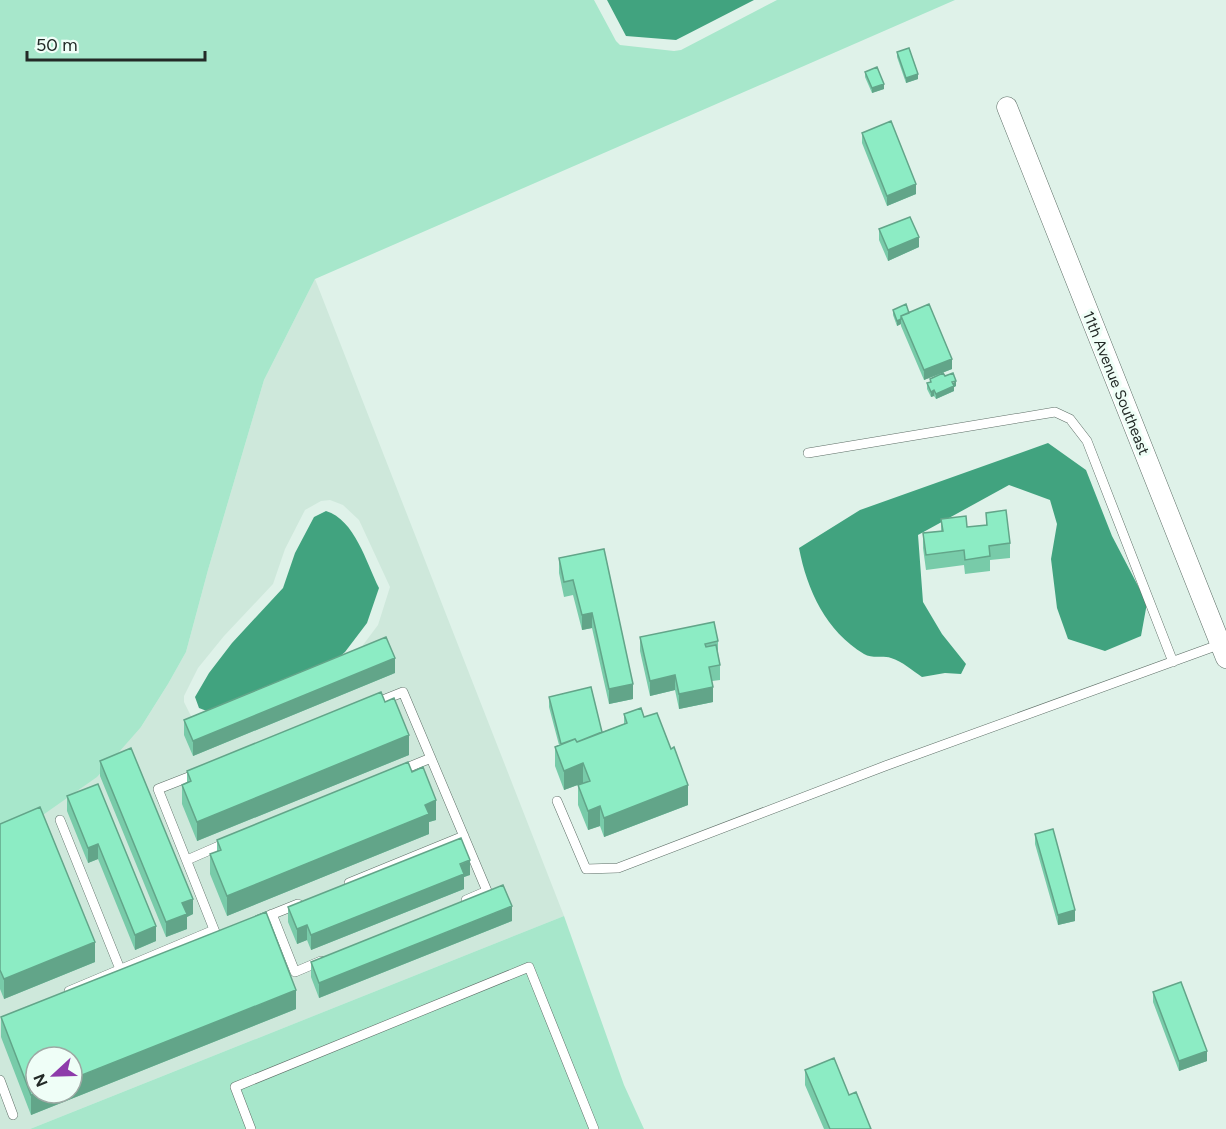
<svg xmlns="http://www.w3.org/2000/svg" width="1226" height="1129" font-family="Figtree,sans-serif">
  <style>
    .built { fill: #cee8db; fill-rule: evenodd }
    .green { fill: #a7e7cb }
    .water { fill: #41a37f }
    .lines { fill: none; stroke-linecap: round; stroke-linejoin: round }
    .lane-casing { stroke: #5e6f67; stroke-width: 10 }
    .street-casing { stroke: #5e6f67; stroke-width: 21 }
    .lane { stroke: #fff; stroke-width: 9 }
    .street { stroke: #fff; stroke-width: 20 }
    .wall { fill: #78cba9 }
    .shaded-wall { fill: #62a589 }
    .building { fill: #8cecc4; stroke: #62a589; stroke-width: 1.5 }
    .labels { text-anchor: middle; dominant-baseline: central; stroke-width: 6; stroke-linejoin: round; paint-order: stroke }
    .street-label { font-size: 15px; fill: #232a27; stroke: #effef7 }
  </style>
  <rect width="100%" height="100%" fill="#dff2e9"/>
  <path class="built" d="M315 279 564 916 30 1129H0V831L141 727 168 684 186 652 208 570 264 380ZM330 500 343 505 359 520 390 587 378 625 354 657 206 722 191 716 184 702V696L198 668 224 636 273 584 285 549 305 510 321 501ZM36 1057H72V1093H36Z"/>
  <path class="green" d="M0 0H594L616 41 620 45 674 51 681 50 777 0H955L315 279 264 380 208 570 186 652 168 684 141 727 97 777 40 817 0 831Z
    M564 916 624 1085 644 1129H30Z"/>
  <path class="water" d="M607 0H754L676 40 626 36Z
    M1048 443 1086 470 1112 536 1147 603 1141 636 1105 651 1068 639 1057 608 1051 559 1057 524 1050 500 1009 485 918 535 923 602 942 634 966 664 961 674 945 673 922 677C913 671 902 661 891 658 883 655 872 659 864 654 826 631 807 590 799 548L860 510Z
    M326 511C355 520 366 562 379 588L367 623 345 652 319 675 212 713 199 708 195 697 209 673 232 643 283 588 295 553 314 517Z"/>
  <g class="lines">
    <defs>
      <path id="lane" d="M808 453 1055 412 1070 419 1087 441 1173 662
        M373 704 403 692 487 891 466 900
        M399 771 431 758
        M199 773 158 789 217 937 223 935
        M557 801 586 869 618 868 885 766 1221 644
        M60 820 120 969
        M187 860 226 843
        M349 883 464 836
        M272 914 295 972 321 961
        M258 920 298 904
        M69 991 214 930
        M0 1080 13 1115
        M251 1129 235 1087 529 967 594 1129"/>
      <path id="street" d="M1007 107 1226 658"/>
    </defs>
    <use href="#lane" class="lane-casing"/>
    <use href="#street" class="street-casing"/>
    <use href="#lane" class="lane"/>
    <use href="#street" class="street"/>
  </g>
  <path class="wall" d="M897 52 918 79 906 83 897 57Z
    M865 72 884 89 872 93 865 77Z
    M862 133 916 194 887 206 862 143Z
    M879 229 919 247 888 261 879 240Z
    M893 310 909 313 952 369 924 380 901 326V324L897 326 893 315Z
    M945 376 956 386 954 387V391L936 399 934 396 931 397 927 389V383L930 382V379Z
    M986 513 1010 543V558L990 560V571L965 574 964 565 926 570 923 548V533L941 531V519L967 527 986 525Z
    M604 549 633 699 609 704 592 628 582 630 573 595 564 597 559 573V558Z
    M640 637 718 641V654L720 665V680L712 681 713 702 679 709 675 690 650 696 640 651Z
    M395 673 193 756 184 735V720Z
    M549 697 602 732 624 724V714L644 717 688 805 604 837 600 826 588 830 578 805V785L583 783 564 790 555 766V747L559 745 549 707Z
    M385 702 409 755 197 841 182 804V785L187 782V771Z
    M100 761 193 914 187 917V929L166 937 100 776Z
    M412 772 436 820 429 822V834L227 916 210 874V854L217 852V840Z
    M98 784 156 941 135 950 98 859 88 863 67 811V796Z
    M0 824 95 962 4 999 0 989Z
    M1035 834 1075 921 1058 925 1035 844Z
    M470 875 464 877V889L311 950 307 940 297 944 288 922V907Z
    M512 921 319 998 311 977V962Z
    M1153 992 1207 1061 1179 1071 1153 1002Z
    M296 1009 31 1115 1 1037V1017Z
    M805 1070 871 1129H824L805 1085Z"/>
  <path class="shaded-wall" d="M918 74V79L906 83V78Z
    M884 84V89L872 93V88Z
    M916 184V194L887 206V196Z
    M919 237V247L888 261V250Z
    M901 319V324L897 326V321Z
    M952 359V369L924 380V370Z
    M956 381V386L954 387V391L936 399V394Z
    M934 390V396L931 397V392Z
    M592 613V628L582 630V615Z
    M395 658V673L193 756V741Z
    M675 675V690L650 696V681Z
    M633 684V699L609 704V689Z
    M713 687V702L679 709V694Z
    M409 735V755L197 841V822Z
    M583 763V783L564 790V771Z
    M688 785V805L604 837V818Z
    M436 800V820L429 822V834L227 916V896Z
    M600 806V826L588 830V811Z
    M98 844V859L88 863V848Z
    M470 860V875L464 877V889L311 950V935Z
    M193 899V914L187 917V929L166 937V922L182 903Z
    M512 906V921L319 998V983Z
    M1075 910V921L1058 925V915Z
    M307 925V940L297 944V929Z
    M156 926V941L135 950V935Z
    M95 942V962L4 999V979Z
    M296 990V1009L31 1115V1095L37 1093H72V1079Z
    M1207 1051V1061L1179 1071V1061Z"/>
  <path class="building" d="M909 48 918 74 906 78 897 52Z
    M877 67 884 84 872 88 865 72Z
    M891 121 916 184 887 196 862 133Z
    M910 217 919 237 888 250 879 229Z
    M906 304 909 313 901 316V319L897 321 893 310Z
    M929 304 952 359 924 370 901 316Z
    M943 373 945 376 953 373 956 381 952 382 954 386 936 394 934 390 931 392 927 383 931 382 930 379Z
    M1006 510 1010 543 989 546 990 556 965 560 964 550 926 555 923 533 943 531 941 519 966 516 967 527 987 525 986 513Z
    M604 549 633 684 609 689 592 613 582 615 573 580 564 582 559 558Z
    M714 622 718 641 705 644 706 647 716 645 720 665 709 667 713 687 679 694 675 675 650 681 640 637Z
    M386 637 395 658 193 741 184 720Z
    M591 687 602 732 577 742 575 739 561 744 549 697Z
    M381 692 385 702 394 698 409 735 197 822 182 785 191 781 187 771Z
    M641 708 644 717 657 713 671 749 674 747 688 785 604 818 600 806 588 811 578 785 590 781 583 763 564 771 555 747 575 739 577 742 627 723 624 714Z
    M131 748 193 899 182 903 187 914 166 922 100 761Z
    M408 762 412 772 423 767 436 800 425 805 429 814 227 896 210 854 221 850 217 840Z
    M98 784 156 926 135 935 98 844 88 848 67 796Z
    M40 807 95 942 4 979 0 970V824Z
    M1053 829 1075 910 1058 915 1035 834Z
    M461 838 470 860 460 864 464 874 311 935 307 925 297 929 288 907Z
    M503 885 512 906 319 983 311 962Z
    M266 912 296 990 72 1079V1057H36V1093H37L31 1095 1 1017Z
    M1181 982 1207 1051 1179 1061 1153 992Z
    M834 1058 849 1095 856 1092 871 1129H830L805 1070Z"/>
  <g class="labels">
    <g class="street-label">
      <text transform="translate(1116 383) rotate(68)">11th Avenue Southeast</text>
    </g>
  </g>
  <g transform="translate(54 1075) rotate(248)"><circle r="28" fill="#effef7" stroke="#9da9a4" stroke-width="1.5"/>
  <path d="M0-4.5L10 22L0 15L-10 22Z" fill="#8d3baa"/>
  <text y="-9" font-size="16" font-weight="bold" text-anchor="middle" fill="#232a27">N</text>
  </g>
  <path d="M27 51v9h178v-9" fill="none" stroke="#232a27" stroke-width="3"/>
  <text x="36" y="51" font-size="18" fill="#232a27" stroke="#effef7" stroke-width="4.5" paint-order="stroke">50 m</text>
</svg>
